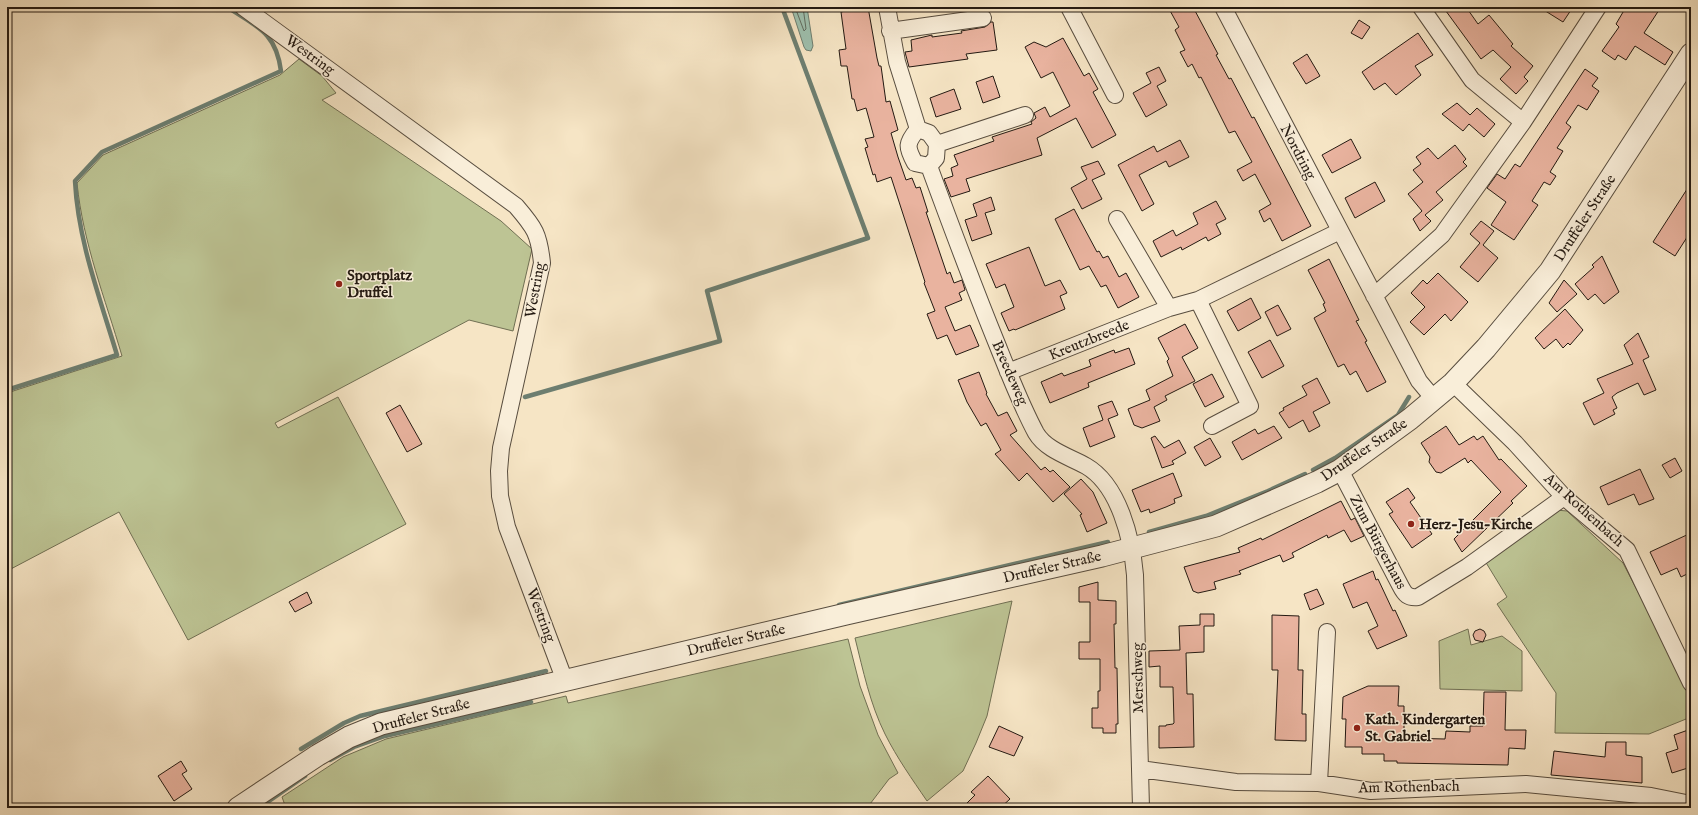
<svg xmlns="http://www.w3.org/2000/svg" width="1698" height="815" font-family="'IM FELL English',serif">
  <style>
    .green { fill: #bdc494; stroke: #706f53 }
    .water { fill: #9ec0ae; stroke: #6d7e70 }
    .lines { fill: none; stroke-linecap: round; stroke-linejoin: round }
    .shore { stroke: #616d60; stroke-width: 1 }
    .stream { stroke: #6d7e70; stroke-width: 4.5 }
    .building { fill: #e9b39f; stroke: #241a12 }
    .minor-casing { stroke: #584d3f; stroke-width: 18 }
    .tertiary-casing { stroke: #584d3f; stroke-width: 23 }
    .minor { stroke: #f9eed9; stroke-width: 16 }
    .tertiary { stroke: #f9eed9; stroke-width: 21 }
    .poi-dot { fill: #8f2418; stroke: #f9eed9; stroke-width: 1.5 }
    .labels { text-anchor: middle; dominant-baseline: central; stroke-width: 3; stroke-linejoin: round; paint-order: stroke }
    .street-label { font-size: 15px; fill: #241a12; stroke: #f9eed9 }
    .poi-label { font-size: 15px; font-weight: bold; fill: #241a12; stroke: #f9eed9; text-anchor: start }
  </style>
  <rect width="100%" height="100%" fill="#f6e5c5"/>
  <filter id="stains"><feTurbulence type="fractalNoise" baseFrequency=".005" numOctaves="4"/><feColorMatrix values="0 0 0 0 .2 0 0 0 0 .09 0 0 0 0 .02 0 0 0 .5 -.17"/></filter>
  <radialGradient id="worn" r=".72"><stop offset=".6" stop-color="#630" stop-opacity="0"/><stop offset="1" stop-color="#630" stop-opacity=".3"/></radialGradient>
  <path class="green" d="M299 59 322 76 336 93 322 100 501 221 532 249 513 331 469 320 275 423 278 428 338 397 406 524 188 640 119 512 7 571V393L122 356C105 298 83 243 77 183L103 155 280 75Z
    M1556 510 1567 511 1623 563 1691 694V717L1649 734 1555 733 1556 693 1497 604 1507 597 1485 561Z
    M1012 601 987 716 976 743 963 771 927 801C912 779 897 758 885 734 870 704 863 670 855 638Z
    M1468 629 1471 645 1502 636 1522 651V691L1440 689 1439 641Z
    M848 639 860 686 878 735 898 773 889 779 867 808H286L282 797 343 757 386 739 566 696 568 703Z"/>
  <path class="water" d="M791 7H807L813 46 811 51 806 50 804 47Z"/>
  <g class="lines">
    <path class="shore" d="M795 7 804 31 806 29 803 7"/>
    <path class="stream" d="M7 390 117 355C100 298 78 241 75 181L102 152 281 71C276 32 257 27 227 7
      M525 397 720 341 707 291 868 238 782 7
      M1313 470 1335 458 1398 415 1409 397
      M1149 532 1206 516 1268 491 1305 474
      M839 605 1108 542
      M301 749 344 723 360 716 546 671
      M330 760 354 747 385 736 531 702
      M259 808 305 776"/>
  </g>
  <path class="building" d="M845 7H868L877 58 879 66H881L886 102 890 101 898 130 891 133 898 157 906 180 912 178 916 188 920 187 928 212H926L947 274 950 272 954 283 962 280 965 290 959 293 962 300 945 307 955 331 970 325 979 346 956 355 947 335 937 339 927 314 935 311 924 283 925 282 891 177 877 182 875 174 873 175 865 148 868 147 865 139 874 137 866 108 857 111 854 99H852L847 66H841L839 50 846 49 841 12 846 11Z
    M1168 7H1193L1218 54 1216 55 1229 79 1231 78 1252 118 1254 117 1311 226 1282 241 1270 218 1264 222 1259 211 1271 204 1255 174 1243 181 1237 170 1252 162 1235 131 1229 133 1201 77 1199 78 1192 64 1188 67 1180 52 1185 50 1175 30 1179 27Z
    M1443 7H1466L1478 24 1489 15 1513 44 1511 46 1533 66 1524 77 1528 81 1516 94 1500 79 1511 67 1493 50 1481 59Z
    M1539 7H1573L1563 22Z
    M1626 7H1661L1644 33 1673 52 1665 65 1635 46 1626 60 1618 55 1615 60 1602 51 1619 27 1616 24Z
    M1359 20 1370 27 1362 39 1351 33Z
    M991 22H993L997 50 966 54 968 59 909 67 905 52 912 51 911 40 932 35V37L962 33 961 31 985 27Z
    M1418 33 1433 55 1415 66 1421 75 1396 95 1385 83 1374 90 1362 72Z
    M1063 38 1084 76 1089 73 1098 89 1093 92 1116 135 1092 148 1076 118 1037 138 1042 155 966 179 970 191 951 197 944 179 953 176 951 168 958 165 954 155 994 141 992 137 1032 124 1031 122 1036 118 1034 113 1045 107 1050 117 1070 106 1053 72 1041 78 1025 47 1034 42 1046 47Z
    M1307 54 1320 76 1306 84 1293 63Z
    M1159 67 1166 81 1157 86 1167 105 1146 117 1133 93 1151 83 1146 73Z
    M1585 69 1598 78 1592 86 1599 91 1587 110 1578 105 1566 123 1571 127 1557 148 1563 151 1550 172 1556 176 1550 185 1544 182 1532 201 1538 205 1514 240 1491 225 1506 202 1487 188 1497 174 1505 179 1515 164 1520 167Z
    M993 76 1000 97 983 103 976 82Z
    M954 89 961 109 936 117 930 98Z
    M1457 103 1470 115 1477 108 1495 124 1484 137 1469 124 1463 131 1442 114Z
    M1351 139 1361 158 1332 173 1322 155Z
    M1180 140 1189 157 1169 167 1166 161 1139 175 1154 204 1142 211 1118 165 1154 146 1157 152Z
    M1455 145 1466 159 1463 162 1467 166 1436 192 1443 200 1425 215 1431 221 1420 231 1413 219 1422 211 1408 194 1423 182 1413 170 1421 164 1416 157 1428 148 1438 159Z
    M1098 161 1105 174 1092 180 1102 199 1082 209 1071 188 1087 179 1081 167Z
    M1375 182 1385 201 1355 218 1345 198Z
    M1691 183V231L1675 256 1653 242Z
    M991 197 995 210 985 213 992 234 972 241 965 220 977 216 973 204Z
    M1216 201 1226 219 1216 224 1221 234 1208 241 1206 237 1182 250 1181 247 1161 257 1153 241 1173 230 1176 236 1198 224 1193 213Z
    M1074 209 1097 252 1099 251 1103 258 1108 256 1119 277 1126 273 1139 297 1118 308 1106 285 1101 287 1089 266 1080 270 1055 219Z
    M1481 221 1494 231 1483 245 1498 258 1478 282 1460 267 1480 243 1470 234Z
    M1029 247 1045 286 1060 280 1067 293 1060 296 1065 309 1015 330 1014 329 1009 331 1001 313 1014 307 1005 284 996 288 986 264Z
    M1602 256 1619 292 1604 304 1595 294 1588 300 1575 284 1594 267 1592 265Z
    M1329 259 1359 320 1356 321 1367 341 1365 342 1386 382 1367 392 1356 371 1350 375 1344 364 1338 367 1314 318 1326 311 1323 304 1325 303 1308 270Z
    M1438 273 1468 302 1451 321 1445 314 1424 335 1410 322 1425 307 1411 293 1423 280 1427 284Z
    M1564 280 1577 294 1557 312 1549 303Z
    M1251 298 1261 318 1238 331 1227 311Z
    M1278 305 1291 329 1277 336 1265 312Z
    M1565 309 1583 330 1570 345 1568 343 1563 348 1556 339 1544 349 1535 338Z
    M1185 324 1198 348 1182 357 1195 381 1165 396 1167 400 1154 407 1160 421 1142 428 1134 425 1128 409 1150 400 1146 390 1173 376 1167 361 1169 359 1158 338Z
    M1638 333 1649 357 1643 360 1656 390 1644 395 1638 383 1617 393 1612 397 1617 408 1613 410 1615 414 1594 425 1583 403 1604 393 1597 379 1633 364 1624 345Z
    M1270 340 1284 366 1262 378 1248 352Z
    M1129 348 1135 364 1088 383 1089 387 1050 403 1041 382 1062 373 1064 376 1091 366 1089 360 1114 350 1115 353Z
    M979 372 987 393 986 394 998 416 1007 412 1017 431 1010 435 1041 470 1045 467 1050 472 1053 470 1070 487 1053 502 1027 473 1019 481 995 454 1001 450 986 423 981 426 967 402 958 380Z
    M1212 374 1224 397 1205 407 1193 384Z
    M1317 378 1330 403 1313 412 1320 426 1309 432 1303 420 1289 428 1279 413 1284 410 1283 408 1307 395 1302 386Z
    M1112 401 1118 415 1108 419 1115 437 1090 447 1083 428 1103 420 1098 406Z
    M400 405 422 444 407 452 386 413Z
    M1274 426 1282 438 1242 460 1232 442 1255 429 1258 434Z
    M1446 426 1459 445 1474 436 1477 440 1483 436 1499 460 1501 459 1527 486 1511 501 1513 503 1462 552 1454 539 1501 492 1471 460 1468 463 1465 458 1441 473 1436 472 1429 462 1430 457 1421 443Z
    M1155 436 1164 448 1179 440 1186 453 1172 461 1174 464 1162 468 1151 438Z
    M1210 438 1221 457 1205 466 1194 447Z
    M1675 458 1682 471 1670 478 1662 465Z
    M1640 469 1654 499 1639 505 1634 494 1608 505 1600 487Z
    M1173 473 1182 496 1174 499 1175 503 1166 507 1150 513 1149 509 1141 512 1132 490Z
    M1081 479 1093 492 1107 523 1087 532 1080 515 1082 514 1064 494Z
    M1408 488 1415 498 1410 502 1432 534 1412 548 1389 514 1393 512 1386 502Z
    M1341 501 1351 520 1355 518 1364 536 1351 542 1344 530 1328 538 1327 535 1292 553 1294 557 1283 562 1280 555 1239 571 1241 574 1214 582 1216 589 1198 593 1193 591 1184 567 1240 552 1238 548 1261 538 1262 540Z
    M1691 533V572L1681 577 1677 568 1661 575 1650 552Z
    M1373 571 1376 580 1378 579 1393 611 1395 610 1407 636 1377 649 1368 631 1378 626 1367 602 1353 608 1343 584Z
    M1098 582V600L1116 601V624H1114L1115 668H1117L1118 724H1116V733H1103V728H1092V708H1098V691H1100V659H1079V642H1090V602H1079V587Z
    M1317 589 1324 604 1310 610 1304 594Z
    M307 592 312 603 295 612 289 602Z
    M1200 614H1214V626H1204V652L1186 653 1187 694H1193L1194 747 1159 748V726H1166V725L1173 724 1174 723 1173 687H1160V666L1149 667V651L1180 650 1179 626 1200 625Z
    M1272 615 1299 616 1298 670H1303L1302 714H1306V741L1275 740 1278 670H1272Z
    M1480 629 1484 631 1486 635 1483 642 1475 640 1473 635 1475 631Z
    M1368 686H1399L1398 706H1404V738L1445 739 1446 731 1470 732V726H1483L1484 692H1506L1505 730H1526L1525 749 1509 748 1508 765 1397 763V761H1384V754H1362V747H1345L1346 719H1342L1343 697Z
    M999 726 1023 737 1014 756 989 747Z
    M1691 729V767L1672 773 1666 753 1678 749 1674 735Z
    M1606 742H1626V755L1642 757V783L1551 775 1554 751 1605 757Z
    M181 761 187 771 182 774 192 789 174 801 158 776Z
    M988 776 1010 799 1000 808H962L975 795 971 792Z"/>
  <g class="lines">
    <defs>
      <path id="minor" d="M243 7 516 206C535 228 539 234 542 263L501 448 499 471 500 496 507 527 565 681
        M887 7 897 62 918 129
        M1069 7 1115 95
        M1223 7 1419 381 1434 399
        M1421 7 1472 80 1523 122
        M890 31 983 18
        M918 129C906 143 906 147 915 163L929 166
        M918 129 929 133 937 144 936 158 929 166
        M937 144 1025 115
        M929 166C951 226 973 285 997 344 1009 374 1021 405 1036 433 1046 450 1070 457 1086 466 1119 485 1132 539 1135 575L1141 808
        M1117 219 1169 308
        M1374 296 1442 235 1523 122 1598 7
        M1198 300 1250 406 1212 426
        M1008 372 1169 308 1198 300 1340 231
        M1453 383 1515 443 1564 497 1627 550 1691 683
        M1340 470 1400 585C1405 595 1408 598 1418 597L1467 567 1564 497
        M1140 769 1236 782 1319 783 1371 791 1526 784 1651 796 1691 804
        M1319 783 1327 632"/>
      <path id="tertiary" d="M238 808 318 755 349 737 381 724 846 614 1102 556 1216 526 1317 482 1340 470 1410 419 1453 383 1486 348 1550 271 1691 54"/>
    </defs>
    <use href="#minor" class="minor-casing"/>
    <use href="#tertiary" class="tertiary-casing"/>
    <use href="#minor" class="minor"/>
    <use href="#tertiary" class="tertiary"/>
  </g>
  <g class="poi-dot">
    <circle cx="339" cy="284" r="4"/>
    <circle cx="1411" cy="524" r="4"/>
    <circle cx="1357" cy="728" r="4"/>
  </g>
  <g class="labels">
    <g class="street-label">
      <text transform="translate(310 55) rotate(36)">Westring</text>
      <text transform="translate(1298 152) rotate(62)">Nordring</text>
      <text transform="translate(1585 218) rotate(-57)">Druffeler Straße</text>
      <text transform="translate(535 290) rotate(-80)">Westring</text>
      <text transform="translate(1089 340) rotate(-22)">Kreutzbreede</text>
      <text transform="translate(1010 373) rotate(66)">Breedeweg</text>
      <text transform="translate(1364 450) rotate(-34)">Druffeler Straße</text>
      <text transform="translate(1584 510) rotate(42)">Am Rothenbach</text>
      <text transform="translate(1378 542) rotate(62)">Zum Bürgerhaus</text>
      <text transform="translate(1052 567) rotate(-13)">Druffeler Straße</text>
      <text transform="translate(541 615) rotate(69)">Westring</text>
      <text transform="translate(736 640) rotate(-13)">Druffeler Straße</text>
      <text transform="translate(1138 678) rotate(-91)">Merschweg</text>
      <text transform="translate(421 716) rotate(-15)">Druffeler Straße</text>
      <text transform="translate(1409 787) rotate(-1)">Am Rothenbach</text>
    </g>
    <g class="poi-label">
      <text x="347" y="275">Sportplatz<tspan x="347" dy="17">Druffel</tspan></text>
      <text x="1419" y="524">Herz-Jesu-Kirche</text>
      <text x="1365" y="719">Kath. Kindergarten<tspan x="1365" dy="17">St. Gabriel</tspan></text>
    </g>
  </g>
  <rect width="1698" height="815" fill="none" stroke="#f6e5c5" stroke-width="24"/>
  <rect x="8" y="8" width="1682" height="799" fill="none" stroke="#241a12" stroke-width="2"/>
  <rect x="12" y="12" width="1674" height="791" fill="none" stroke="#241a12"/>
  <rect width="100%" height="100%" filter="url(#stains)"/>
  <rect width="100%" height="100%" fill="url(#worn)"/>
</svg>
